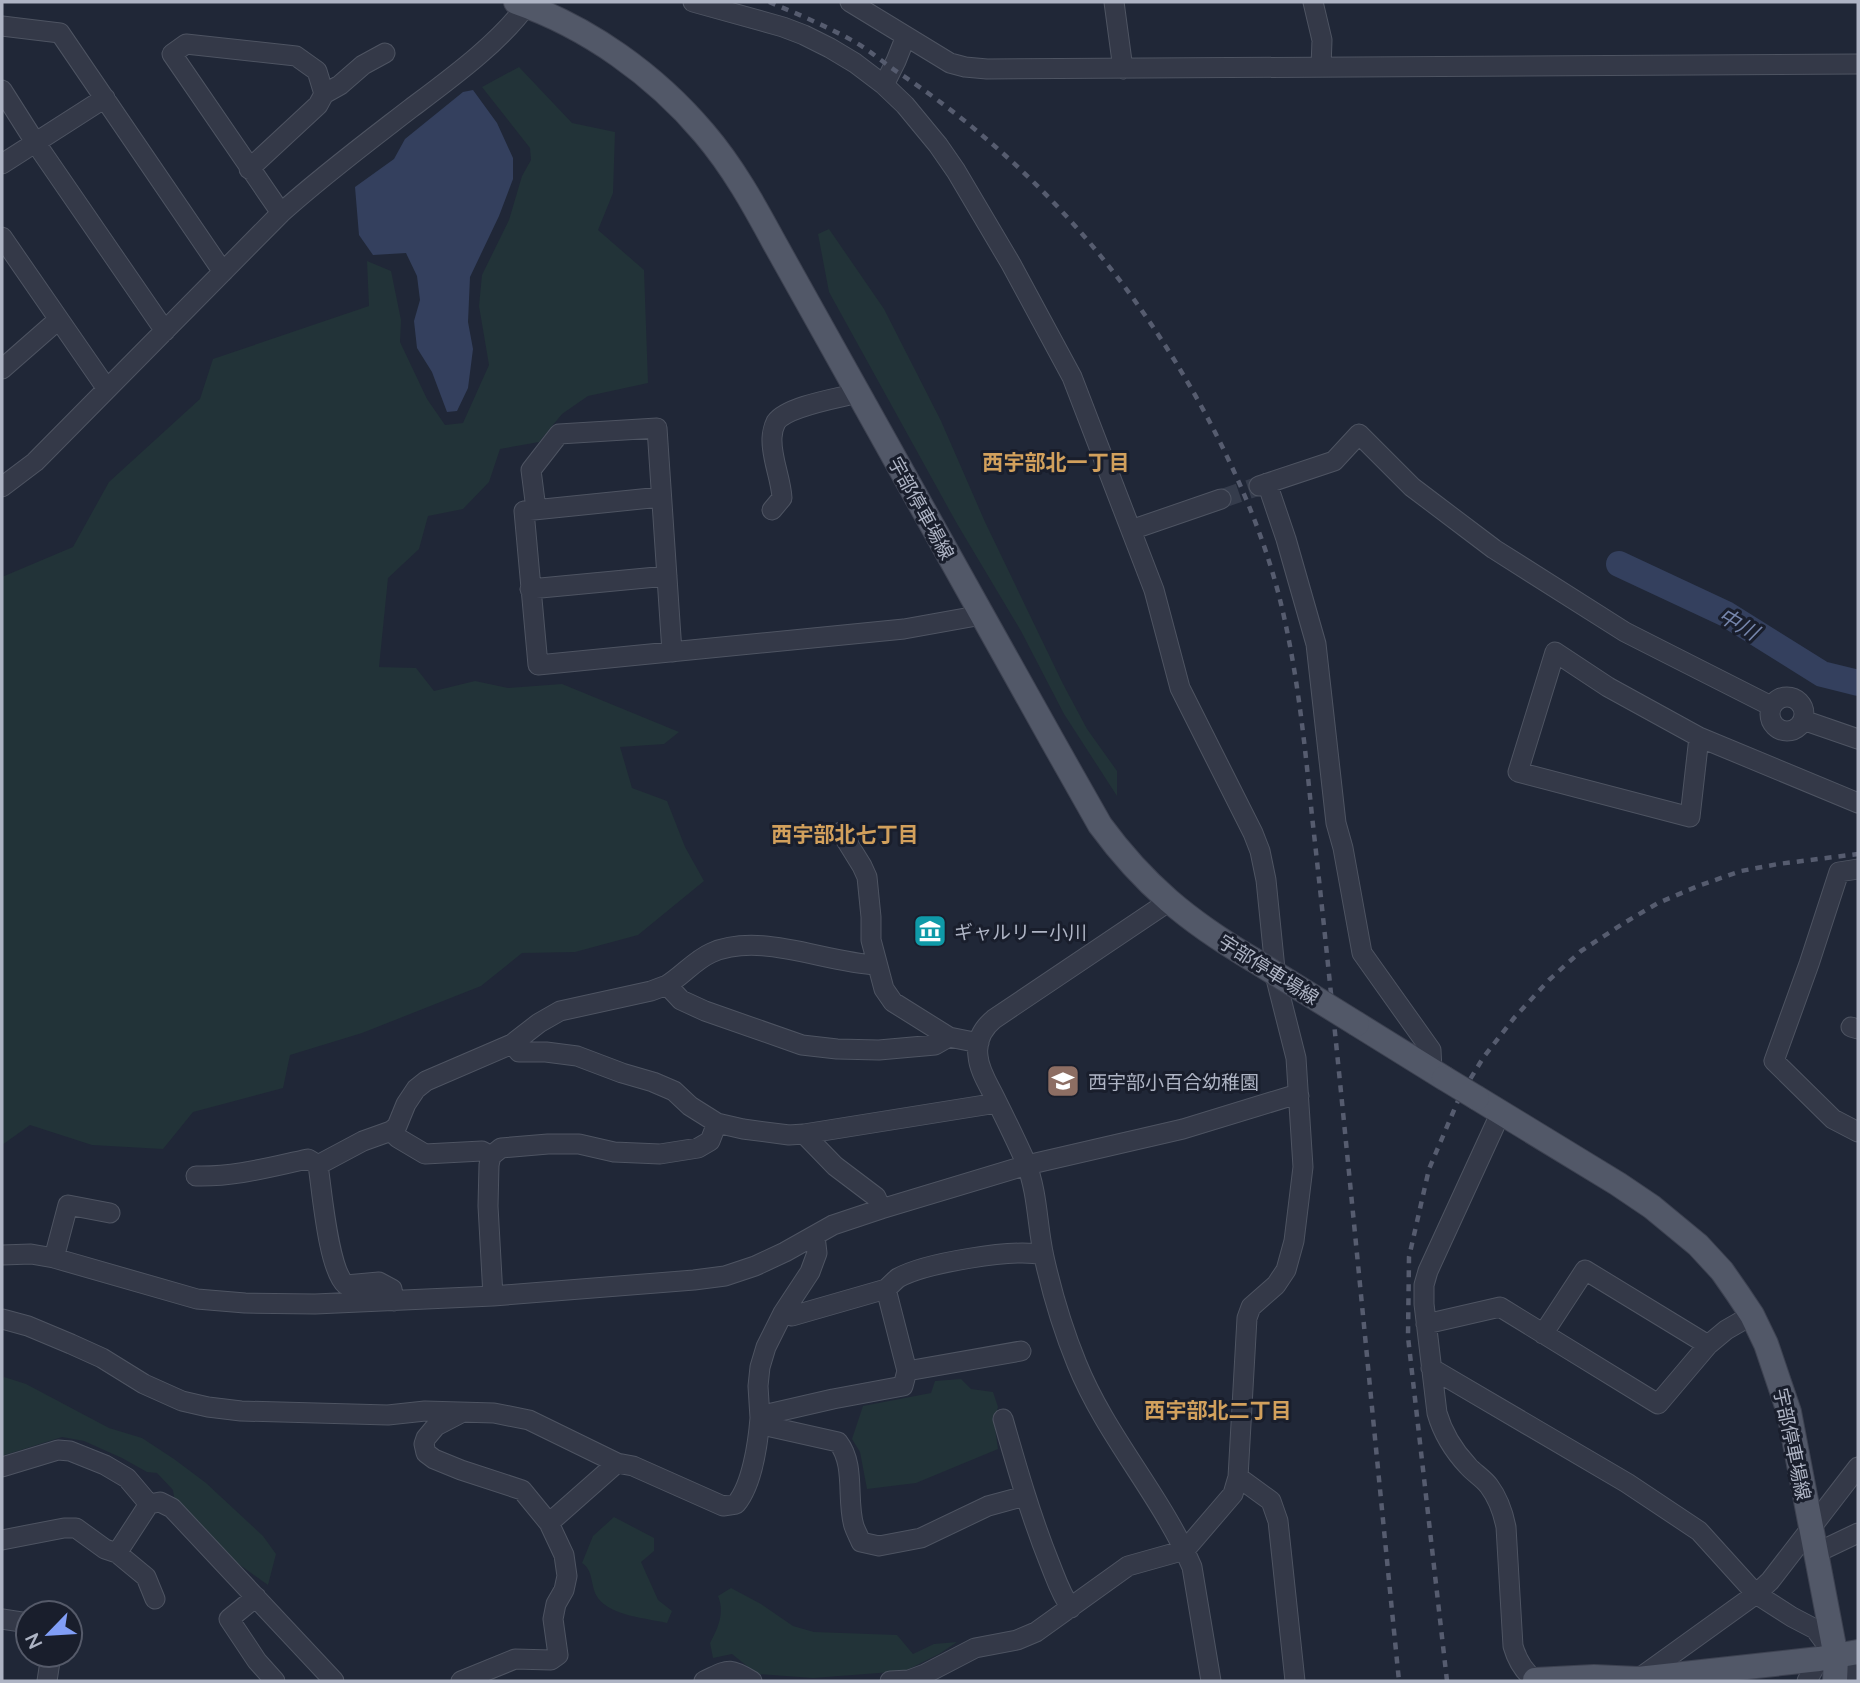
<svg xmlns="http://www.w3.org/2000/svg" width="1860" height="1683" font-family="Lato,'Noto Sans JP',sans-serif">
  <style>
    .green { fill: #223338 }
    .water { fill: #34405e }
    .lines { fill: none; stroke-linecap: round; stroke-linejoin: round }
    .river { stroke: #34405e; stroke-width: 26 }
    .minor-tunnel { stroke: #353c4c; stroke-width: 19; stroke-dasharray: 19 10; stroke-linecap: butt }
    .minor-casing { stroke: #4e5462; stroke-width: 21 }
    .major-casing { stroke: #3d4251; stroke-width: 26 }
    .minor { stroke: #343948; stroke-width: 19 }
    .major { stroke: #525868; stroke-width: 24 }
    .rail { stroke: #565c6f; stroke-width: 4.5; stroke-dasharray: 7 7; stroke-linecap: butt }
    .major-bridge-casing { stroke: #3d4251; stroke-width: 26; stroke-linecap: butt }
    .major-bridge { stroke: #525868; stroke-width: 24 }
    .labels { text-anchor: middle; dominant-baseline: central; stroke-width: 6; stroke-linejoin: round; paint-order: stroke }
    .street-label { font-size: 19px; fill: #aeb4c4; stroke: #191e2c }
    .poi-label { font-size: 19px; fill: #aeb4c4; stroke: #191e2c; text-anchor: start }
    .neighbourhood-label { font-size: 21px; font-weight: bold; fill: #d2a05c; stroke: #191e2c }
    .water-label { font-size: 21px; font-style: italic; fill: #7686ac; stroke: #191e2c }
  </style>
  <rect width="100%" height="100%" fill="#202737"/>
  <path class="green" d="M519 67 572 123 615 132 613 193 598 230 644 270 648 383 588 396 562 414 539 442 500 449 489 482 463 509 428 516 419 549 388 578 379 667 416 668 434 691 475 681 508 688 562 684 679 732 664 744 620 747 632 788 667 801 685 847 704 881 638 935 575 952 522 953 481 986 362 1033 290 1055 283 1088 193 1112 163 1149 92 1145 30 1125 2 1145V577L73 547 109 482 200 399 213 359 369 306 367 261 391 271 401 320 400 342 427 399 445 425 463 423 489 365 479 306 482 275 509 220 522 176 531 160 530 148 482 87Z
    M829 229 884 309 941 421 985 522 1063 684 1087 729 1117 771V796L1064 714 1021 631 956 522 829 292 818 234Z
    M4 1377 26 1384 109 1428 142 1438 174 1459 206 1483 263 1536 276 1554 268 1585 226 1555 175 1503 173 1490 157 1473 147 1472 122 1458 84 1441 62 1437 2 1456V1380Z
    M961 1379 971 1389 993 1392 998 1407 994 1421 998 1449 916 1483 867 1489 860 1452 852 1439 863 1406 931 1393 935 1381Z
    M614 1517 654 1538V1551L641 1562 658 1600 672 1611 667 1623C646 1618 611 1616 598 1598 590 1587 594 1570 582 1563L593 1536Z
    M731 1588 761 1604 793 1626 814 1632 897 1635 913 1654 934 1644 957 1642 939 1654 905 1671 813 1678 757 1674 732 1654 713 1658 710 1643C718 1628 725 1613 718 1596Z"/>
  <path class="water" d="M473 90 497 123 513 158V179L499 216 470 277 468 322 473 349 468 388 457 411 447 412 432 372 417 348 414 321 420 300 417 276 406 253 373 255 359 235 355 187 394 159 405 139 463 92Z"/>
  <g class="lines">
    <path class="river" d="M1619 564 1726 614 1822 674 1858 683"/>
    <path class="minor-tunnel" d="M1221 499 1259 486"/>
    <defs>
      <path id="minor" d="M693 2 783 27 804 35 830 48 855 63 884 85 905 105 938 145 956 171 1011 264 1072 377 1154 590 1180 688 1253 833 1260 851 1266 880 1276 979 1296 1058 1303 1167 1294 1241 1286 1270 1276 1285 1251 1307 1247 1318 1238 1477 1233 1494 1185 1550 1128 1566 1036 1632 1017 1640 975 1648 925 1674 909 1680 890 1681
        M850 2 950 63 965 67 987 69 1858 64
        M1114 2 1123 69
        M1313 2 1322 40 1321 67
        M2 26 60 33 223 272
        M884 85 896 61 906 36
        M2 90 35 142 165 331
        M324 94 340 85 363 65 385 53
        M2 164 105 98
        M249 169 318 105 324 94 317 71 296 56 186 44 172 54 281 213
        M2 237 107 389
        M2 369 58 320
        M1267 483 1286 539 1316 644 1336 823 1343 848 1362 953 1431 1050 1432 1070
        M1259 486 1334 461 1359 434 1412 487 1494 549 1625 632 1771 706
        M2 487 35 462 281 213C322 176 366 143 410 109 450 79 501 42 529 2
        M661 497 524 511 538 665 904 629 982 615
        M536 509 531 470 559 434 657 428 672 652
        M772 510 782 498C781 478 771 458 772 438 772 434 774 426 776 422 787 406 839 398 858 393
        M1131 530 1221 499
        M530 589 667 576
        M1555 652 1608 687 1699 737 1690 817 1518 772Z
        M1770 714a17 17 0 1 1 34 0a17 17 0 1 1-34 0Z
        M1803 720 1858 739
        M1699 737 1858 803
        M841 832 862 866 867 877 871 917V940L884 989 893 1002 949 1037
        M1858 869 1839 872 1809 964 1774 1061 1833 1119 1858 1132
        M1168 902 994 1019C982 1029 976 1041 978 1056 979 1070 988 1084 994 1096 1005 1118 1016 1140 1026 1163 1038 1193 1037 1226 1044 1257 1052 1293 1063 1330 1077 1364 1106 1436 1161 1495 1192 1567L1211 1681
        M667 985C682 976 695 960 711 953 760 931 825 963 877 965
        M1851 1027 1858 1029
        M512 1044 519 1052H546L577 1056 622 1073 653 1082 674 1091 690 1106 717 1123 743 1129 789 1135 804 1134 997 1103
        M1501 1112 1428 1271 1424 1285V1304L1437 1413C1443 1434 1453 1450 1468 1466 1474 1473 1483 1478 1489 1486 1498 1498 1503 1512 1506 1527L1513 1646C1517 1660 1523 1671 1535 1680
        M391 1131 398 1138 425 1154 482 1151 491 1156
        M804 1134 835 1166 876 1197 881 1209
        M318 1165C322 1190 328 1270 346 1285L379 1282 392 1289 394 1301
        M196 1176C235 1177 270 1167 308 1159L318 1165 363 1141 391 1131 397 1126 406 1104 416 1089 426 1081 512 1044 539 1023 560 1011 651 991 667 985 681 1000 705 1011 802 1045 837 1049 879 1050 935 1045 949 1037 979 1043
        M815 1236 817 1253 810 1272 783 1313 766 1347 760 1367 758 1386 760 1418 771 1427 838 1442C856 1465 846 1500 854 1526 856 1532 859 1537 861 1542L879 1546 921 1538 988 1506 1025 1496
        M2 1255 31 1254 54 1258 197 1299 245 1303 315 1304 493 1296 694 1280 725 1276 755 1266 785 1252 833 1225 881 1209 1027 1165 1183 1129 1291 1096H1299
        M54 1258 68 1205 110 1213
        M886 1289 907 1371
        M493 1296 488 1206 489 1165 491 1156 501 1148 548 1144H579L614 1152 660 1154 698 1148 710 1141 717 1123
        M783 1313 792 1316 886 1289C890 1286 894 1281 898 1278 925 1263 1014 1248 1043 1255
        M2 1319 28 1326 71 1344 102 1358 144 1384 182 1401 208 1407 241 1411 388 1415 425 1411 494 1413 529 1420 617 1463 633 1466 723 1506 736 1504C752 1485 758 1443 760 1418L772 1413 833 1399 903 1386 907 1371 1021 1351
        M1426 1324 1500 1307 1658 1404 1708 1345 1726 1330 1752 1315
        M1543 1334 1585 1270 1708 1345
        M1431 1368 1627 1483 1699 1531 1756 1594 1792 1617 1815 1629 1836 1657 1858 1681
        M1003 1419C1017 1468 1031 1517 1050 1564 1056 1579 1061 1595 1071 1608
        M2 1467 58 1450 70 1451 105 1465 127 1478 149 1504 160 1502 172 1508 334 1681
        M1238 1477 1271 1501 1278 1521 1295 1681
        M549 1523 617 1463
        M2 1540 64 1528H76L105 1549 117 1553 146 1577 155 1599
        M117 1553 149 1504
        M1816 1553 1858 1533
        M256 1597 229 1619 257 1661 275 1681
        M2 1619 28 1623
        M1638 1679 1756 1594 1770 1581 1858 1467
        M47 1681 51 1655
        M461 1681 515 1659 551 1660 558 1655 553 1619 556 1604 564 1590 567 1576 564 1555 549 1523 522 1490 461 1470 434 1459 426 1453 424 1444 426 1438 436 1426 461 1413
        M704 1681C728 1670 728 1666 752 1681
        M1807 1681 1819 1659"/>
      <path id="major" d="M516 2C588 27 655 75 704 133 733 167 754 205 775 244 797 284 820 324 842 364 928 518 1013 672 1100 825 1144 885 1188 921 1252 959
        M1357 1024 1444 1078
        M1477 1098 1618 1184 1652 1207 1698 1245 1722 1271 1738 1294 1752 1315 1766 1344 1789 1412 1836 1657 1835 1681
        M1535 1680 1594 1677 1638 1679 1819 1659 1858 1652"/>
    </defs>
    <use href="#minor" class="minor-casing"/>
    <use href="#major" class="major-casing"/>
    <use href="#minor" class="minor"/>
    <use href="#major" class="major"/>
    <path class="rail" d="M769 2C798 14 828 27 855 42 872 52 886 65 902 75 1033 163 1130 275 1205 413 1238 475 1266 540 1282 608 1298 676 1305 747 1312 816 1322 905 1331 993 1340 1082 1360 1282 1379 1482 1399 1681
      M1447 1681 1408 1337 1409 1257 1429 1169 1460 1096 1483 1058 1514 1018 1549 980 1581 951 1624 923 1658 903 1698 886 1741 871 1778 864 1858 854"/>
    <defs>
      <path id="major-bridge" d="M1252 959 1357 1024
        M1444 1078 1477 1098"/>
    </defs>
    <use href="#major-bridge" class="major-bridge-casing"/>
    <use href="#major-bridge" class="major-bridge"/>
  </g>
  <defs>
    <symbol id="museum-square" viewBox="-11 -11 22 22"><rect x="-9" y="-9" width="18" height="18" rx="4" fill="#0f9aa8" stroke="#191e2c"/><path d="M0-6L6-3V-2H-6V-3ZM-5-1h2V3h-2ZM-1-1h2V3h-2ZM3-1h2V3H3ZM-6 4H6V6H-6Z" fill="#fff"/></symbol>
    <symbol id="school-square" viewBox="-11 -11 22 22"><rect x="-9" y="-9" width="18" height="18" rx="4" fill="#8d6e63" stroke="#191e2c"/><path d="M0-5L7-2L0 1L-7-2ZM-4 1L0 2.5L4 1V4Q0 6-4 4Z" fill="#fff"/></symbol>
  </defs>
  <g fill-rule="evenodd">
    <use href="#museum-square" x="911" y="912" width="38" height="38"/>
    <use href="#school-square" x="1044" y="1062" width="38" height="38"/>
  </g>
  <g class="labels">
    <g class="street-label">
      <text transform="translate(922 508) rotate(61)">宇部停車場線</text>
      <text transform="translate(1269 969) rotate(32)">宇部停車場線</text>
      <text transform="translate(1793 1444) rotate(78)">宇部停車場線</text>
    </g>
    <g class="poi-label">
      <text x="954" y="931">ギャルリー小川</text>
      <text x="1088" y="1081">西宇部小百合幼稚園</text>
    </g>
    <g class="neighbourhood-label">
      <text x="1056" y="461">西宇部北一丁目</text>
      <text x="845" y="833">西宇部北七丁目</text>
      <text x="1218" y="1409">西宇部北二丁目</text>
    </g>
    <g class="water-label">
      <text transform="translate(1739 623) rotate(30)">中川</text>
    </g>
  </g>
  <rect width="1860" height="1683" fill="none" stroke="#aeb4c4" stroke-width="7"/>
  <g transform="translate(49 1634) rotate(245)"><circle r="33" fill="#191e2c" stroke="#555a69" stroke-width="2"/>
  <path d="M0-5L12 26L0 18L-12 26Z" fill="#819ef6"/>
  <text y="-10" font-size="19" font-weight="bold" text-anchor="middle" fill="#aeb4c4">N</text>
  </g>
</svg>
